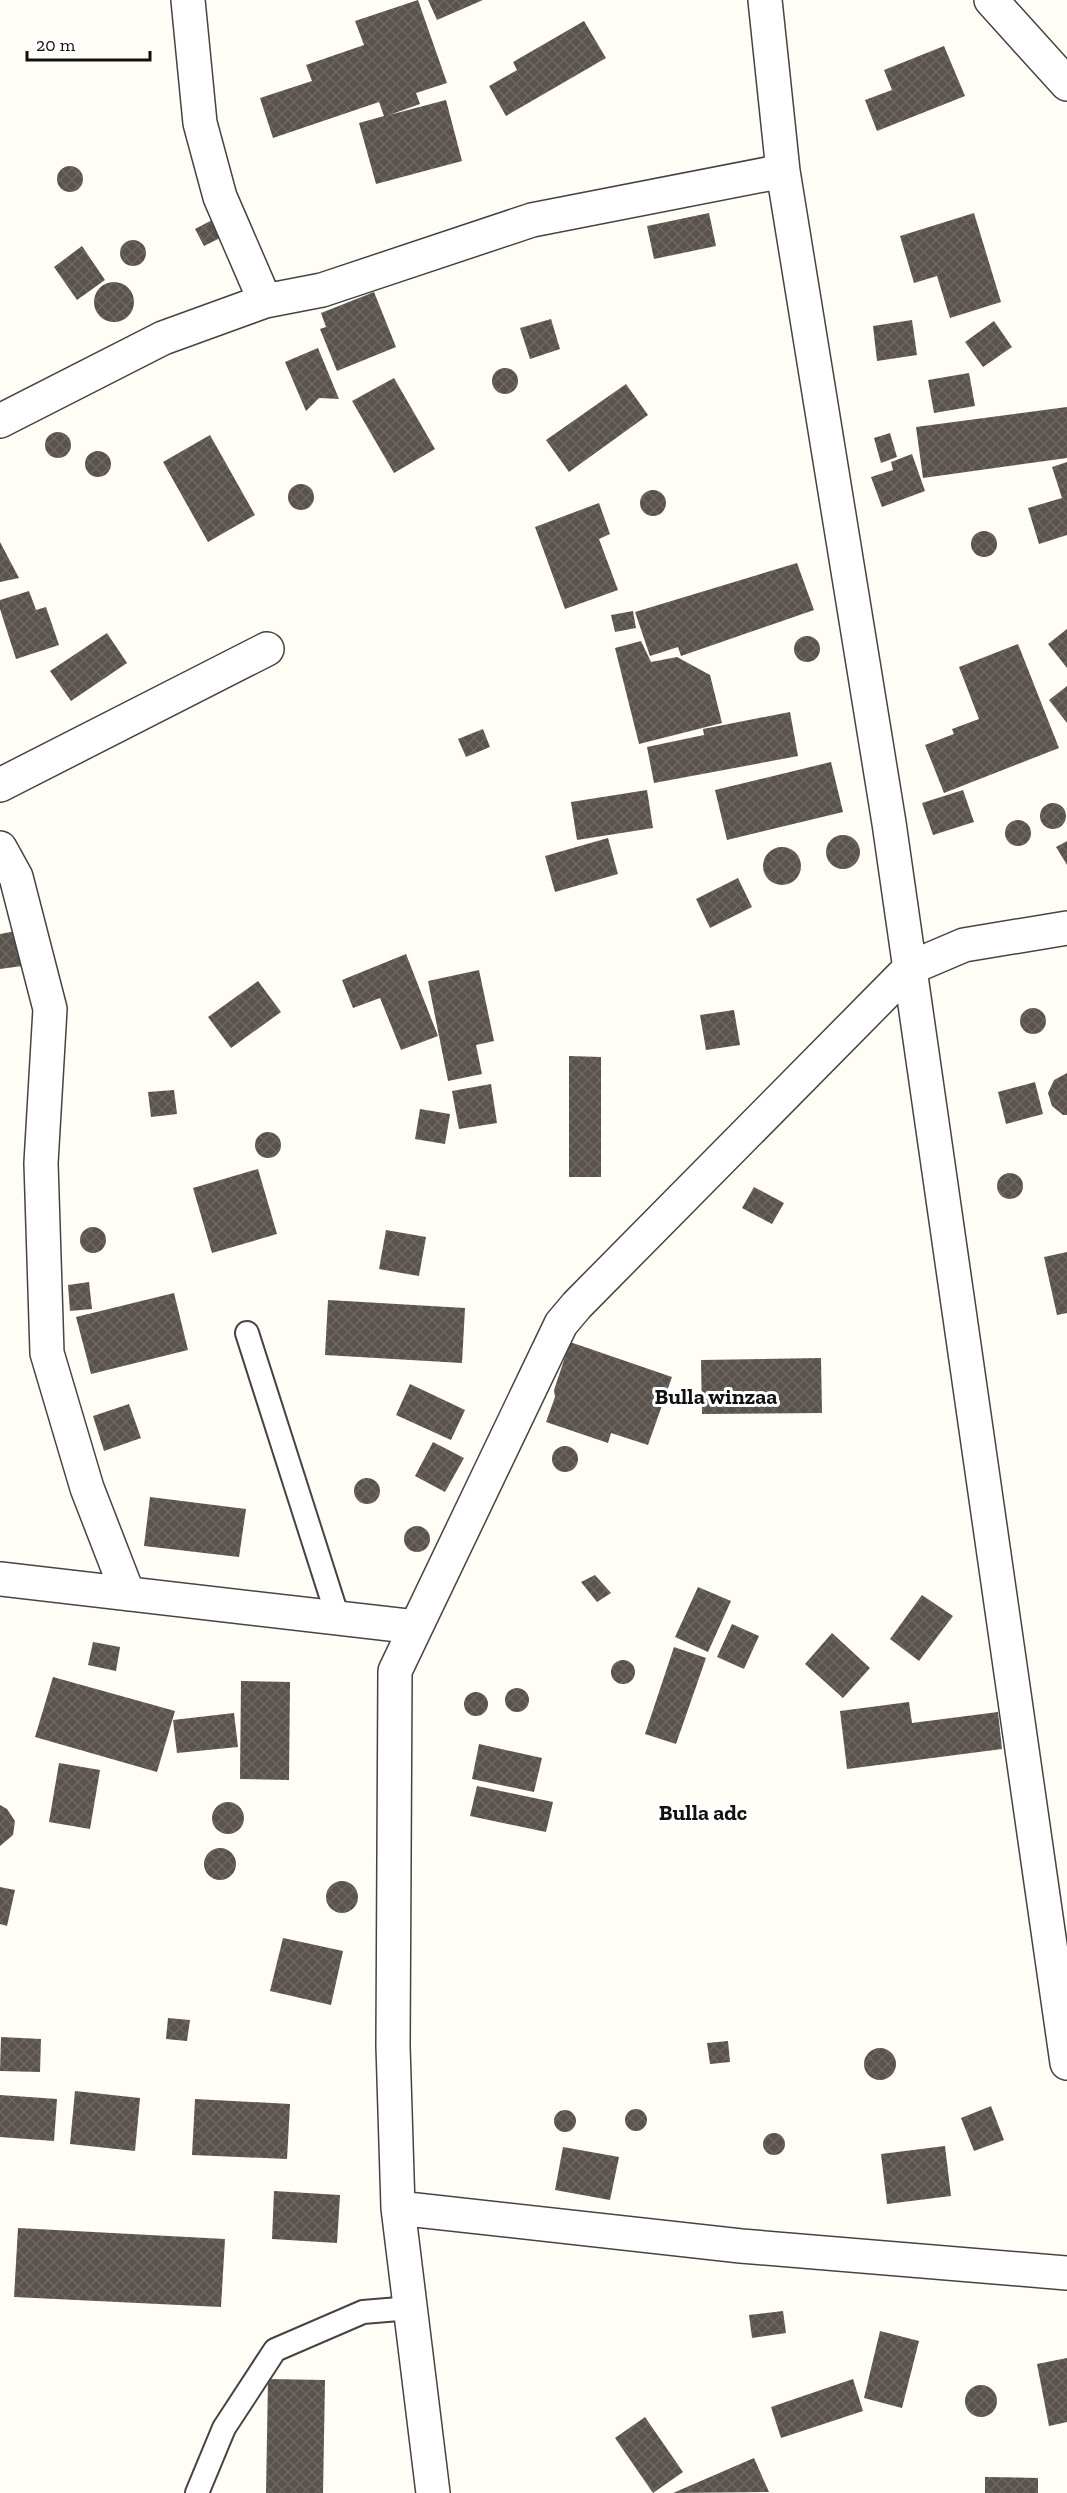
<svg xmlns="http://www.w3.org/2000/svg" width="1067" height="2493" font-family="'Zilla Slab',serif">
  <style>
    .building { fill: url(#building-cross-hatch) }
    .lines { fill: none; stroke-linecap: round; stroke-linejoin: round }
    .lane-casing { stroke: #444; stroke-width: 26 }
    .street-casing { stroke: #444; stroke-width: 36 }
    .lane { stroke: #fff; stroke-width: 22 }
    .street { stroke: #fff; stroke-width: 33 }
    .labels { text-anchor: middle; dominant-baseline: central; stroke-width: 6; stroke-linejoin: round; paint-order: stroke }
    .quarter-label { font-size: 22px; font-weight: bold; fill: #111; stroke: #fff }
  </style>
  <defs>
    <pattern id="building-cross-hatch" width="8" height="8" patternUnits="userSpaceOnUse" patternTransform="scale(1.5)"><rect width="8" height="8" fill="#5a524d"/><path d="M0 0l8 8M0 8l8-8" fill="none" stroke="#6d6662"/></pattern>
  </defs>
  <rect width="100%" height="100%" fill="#fffdf5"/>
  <path class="building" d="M418 0 447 83 416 93 420 104 389 115 446 100 462 161 376 184 359 123 384 116 379 102 273 138 260 98 312 81 306 65 364 45 355 21Z
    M428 0H483L437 20Z
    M584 21 606 58 506 116 489 86 517 70 513 62Z
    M944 46 965 96 877 131 865 100 892 90 884 70Z
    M57 179a13 13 0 1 1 26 0a13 13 0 1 1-26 0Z
    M709 213 716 246 654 259 647 226Z
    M974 213 1001 302 950 318 937 276 914 283 900 236Z
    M214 219 224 236 204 246 195 229Z
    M120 253a13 13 0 1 1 26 0a13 13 0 1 1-26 0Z
    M82 246 105 280 77 300 54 267Z
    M94 302a20 20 0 1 1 40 0a20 20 0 1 1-40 0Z
    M374 292 396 347 337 371 320 329 326 327 321 313Z
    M551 319 560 349 530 359 520 328Z
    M912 320 917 355 877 361 873 326Z
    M994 321 1012 347 983 367 965 342Z
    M318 348 339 399 319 398 306 411 285 362Z
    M492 381a13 13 0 1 1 26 0a13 13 0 1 1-26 0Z
    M969 373 975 406 934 413 928 380Z
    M394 378 435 449 394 473 352 401Z
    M626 384 648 415 569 472 546 440Z
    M1067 407V458L923 478 916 427Z
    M45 445a13 13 0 1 1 26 0a13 13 0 1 1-26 0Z
    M890 433 897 457 881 463 874 438Z
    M210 435 255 515 208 542 163 462Z
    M85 464a13 13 0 1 1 26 0a13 13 0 1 1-26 0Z
    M912 454 925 491 882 507 871 477 893 470 891 462Z
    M1067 462V535L1039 544 1028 508 1062 498 1052 467Z
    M288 497a13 13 0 1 1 26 0a13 13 0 1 1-26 0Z
    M640 503a13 13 0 1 1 26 0a13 13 0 1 1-26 0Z
    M599 503 610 534 599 539 618 590 565 609 535 527Z
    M971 544a13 13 0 1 1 26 0a13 13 0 1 1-26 0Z
    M0 542 19 578 0 582Z
    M797 563 814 610 681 656 678 647 650 656 635 612Z
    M29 591 36 610 46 607 59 645 16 659 0 609V600Z
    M633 611 636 628 615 632 611 615Z
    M1067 629V668L1048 644Z
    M107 633 127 663 71 701 50 671Z
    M794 649a13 13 0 1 1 26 0a13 13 0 1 1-26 0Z
    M641 641 651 662 677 657 710 675 722 723 639 744 615 648Z
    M1018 644 1059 748 944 793 925 745 954 734 952 729 979 719 959 667Z
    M1067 686V723L1049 700Z
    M790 712 798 756 654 783 647 747 704 735 703 729Z
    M483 729 490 747 466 757 458 739Z
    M831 762 843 812 727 840 715 790Z
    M647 790 653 828 577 840 571 802Z
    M963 790 974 822 933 835 922 803Z
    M1040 816a13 13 0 1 1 26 0a13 13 0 1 1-26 0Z
    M1005 833a13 13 0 1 1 26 0a13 13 0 1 1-26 0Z
    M826 852a17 17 0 1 1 34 0a17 17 0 1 1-34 0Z
    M608 838 618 874 555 892 545 856Z
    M1067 841V865L1056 847Z
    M763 866a19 19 0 1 1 38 0a19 19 0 1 1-38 0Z
    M738 878 752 907 710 928 696 899Z
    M16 931 22 966 0 969V934Z
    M406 954 438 1036 401 1050 380 998 353 1008 342 980Z
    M479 970 494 1041 476 1045 482 1074 448 1081 428 981Z
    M258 981 281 1012 231 1048 208 1017Z
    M1020 1021a13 13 0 1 1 26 0a13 13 0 1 1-26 0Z
    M734 1010 740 1045 706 1050 700 1015Z
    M569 1056 601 1057V1177H569Z
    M1067 1073V1115H1063L1052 1106 1048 1093 1054 1080Z
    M1035 1082 1043 1114 1006 1124 998 1092Z
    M491 1084 497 1123 459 1129 452 1091Z
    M174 1090 177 1114 151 1117 148 1092Z
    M420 1109 450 1114 445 1144 415 1139Z
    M255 1145a13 13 0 1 1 26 0a13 13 0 1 1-26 0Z
    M258 1169 277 1234 212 1253 193 1188Z
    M997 1186a13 13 0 1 1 26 0a13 13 0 1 1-26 0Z
    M754 1187 784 1203 772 1224 742 1208Z
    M80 1240a13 13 0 1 1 26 0a13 13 0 1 1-26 0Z
    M386 1230 426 1237 419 1276 379 1269Z
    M1067 1252V1313L1057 1315 1044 1257Z
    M89 1282 92 1309 70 1311 68 1285Z
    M174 1293 188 1350 91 1374 76 1317Z
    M328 1300 465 1308 462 1363 325 1355Z
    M570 1342 672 1377 648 1445 611 1433 608 1443 546 1422 555 1397 554 1390Z
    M821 1358 822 1413 702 1414 701 1360Z
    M410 1384 465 1410 451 1440 396 1415Z
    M129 1404 141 1438 104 1451 93 1416Z
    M433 1442 464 1458 445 1492 415 1476Z
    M552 1459a13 13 0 1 1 26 0a13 13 0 1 1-26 0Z
    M354 1491a13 13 0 1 1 26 0a13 13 0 1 1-26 0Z
    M150 1497 246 1509 239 1557 144 1546Z
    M404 1539a13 13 0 1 1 26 0a13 13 0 1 1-26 0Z
    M595 1575 611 1593 597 1602 581 1582Z
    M698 1587 731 1601 708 1652 675 1637Z
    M922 1595 953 1616 919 1661 890 1639Z
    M732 1624 759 1636 744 1669 717 1657Z
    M832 1633 870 1668 843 1698 805 1664Z
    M93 1642 120 1647 116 1671 88 1665Z
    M674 1647 706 1658 676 1744 645 1734Z
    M611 1672a12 12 0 1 1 24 0a12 12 0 1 1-24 0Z
    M53 1677 175 1711 157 1772 35 1737Z
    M241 1681 290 1682 289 1780 240 1779Z
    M505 1700a12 12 0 1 1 24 0a12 12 0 1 1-24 0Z
    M464 1704a12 12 0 1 1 24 0a12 12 0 1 1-24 0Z
    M909 1702 912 1723 998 1712 1002 1749 847 1769 840 1711Z
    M234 1713 238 1747 177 1753 173 1720Z
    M479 1744 542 1758 534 1792 472 1779Z
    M59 1763 100 1770 90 1829 49 1822Z
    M477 1786 553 1802 546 1832 470 1816Z
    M212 1818a16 16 0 1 1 32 0a16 16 0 1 1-32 0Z
    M0 1805 7 1809 15 1821 13 1835 0 1846Z
    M204 1864a16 16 0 1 1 32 0a16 16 0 1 1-32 0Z
    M326 1897a16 16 0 1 1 32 0a16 16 0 1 1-32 0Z
    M0 1887 15 1890 7 1926 0 1924Z
    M283 1938 343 1951 331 2005 270 1991Z
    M168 2018 190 2020 187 2041 166 2039Z
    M1 2037 41 2039 40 2072 0 2071Z
    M728 2041 730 2062 710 2064 707 2043Z
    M864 2064a16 16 0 1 1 32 0a16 16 0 1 1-32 0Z
    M75 2091 140 2098 135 2151 70 2144Z
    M0 2095 57 2099 54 2141 0 2137Z
    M195 2099 290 2104 287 2159 192 2155Z
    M991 2106 1004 2140 974 2151 961 2118Z
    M625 2120a11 11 0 1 1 22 0a11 11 0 1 1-22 0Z
    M554 2121a11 11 0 1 1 22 0a11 11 0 1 1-22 0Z
    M763 2144a11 11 0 1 1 22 0a11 11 0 1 1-22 0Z
    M945 2146 951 2196 887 2204 881 2154Z
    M563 2147 619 2157 610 2200 555 2190Z
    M274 2191 340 2195 337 2243 272 2239Z
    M18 2228 225 2239 221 2307 14 2297Z
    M783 2311 786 2333 752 2338 749 2315Z
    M880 2331 919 2341 902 2408 864 2398Z
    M1067 2358V2422L1049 2426 1037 2364Z
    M268 2379 325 2380 323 2493H266Z
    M853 2379 863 2411 781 2438 771 2407Z
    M965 2401a16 16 0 1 1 32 0a16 16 0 1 1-32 0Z
    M645 2417 683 2472 653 2493 615 2438Z
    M754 2458 769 2492 673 2493Z
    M985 2477 1038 2478V2493H985Z"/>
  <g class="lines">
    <defs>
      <path id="lane" d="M247 1333 338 1618
        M197 2493 224 2428 275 2350 363 2312 411 2308"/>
      <path id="street" d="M188 0 200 123 220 197 265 301
        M765 0 783 171 889 823 1067 2063
        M991 0 1067 84
        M0 421 163 338 265 301 322 290 532 220 783 171
        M0 785 267 649
        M0 848 16 877 50 1009 41 1163 47 1353 87 1488 128 1594
        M0 1579 416 1627
        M398 2208 741 2246 1067 2273
        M433 2493 398 2208 393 2046 395 1671 561 1324 577 1305 910 968 964 945 1067 928"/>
    </defs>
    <use href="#lane" class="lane-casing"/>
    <use href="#street" class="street-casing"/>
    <use href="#lane" class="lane"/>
    <use href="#street" class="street"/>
  </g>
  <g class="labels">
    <g class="quarter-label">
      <text x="716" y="1396">Bulla winzaa</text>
      <text x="703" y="1812">Bulla adc</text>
    </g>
  </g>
  <path d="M27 51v9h123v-9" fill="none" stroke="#111111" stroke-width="3"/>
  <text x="36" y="51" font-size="18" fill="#111111" stroke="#ffffff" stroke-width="4.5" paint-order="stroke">20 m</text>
</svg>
